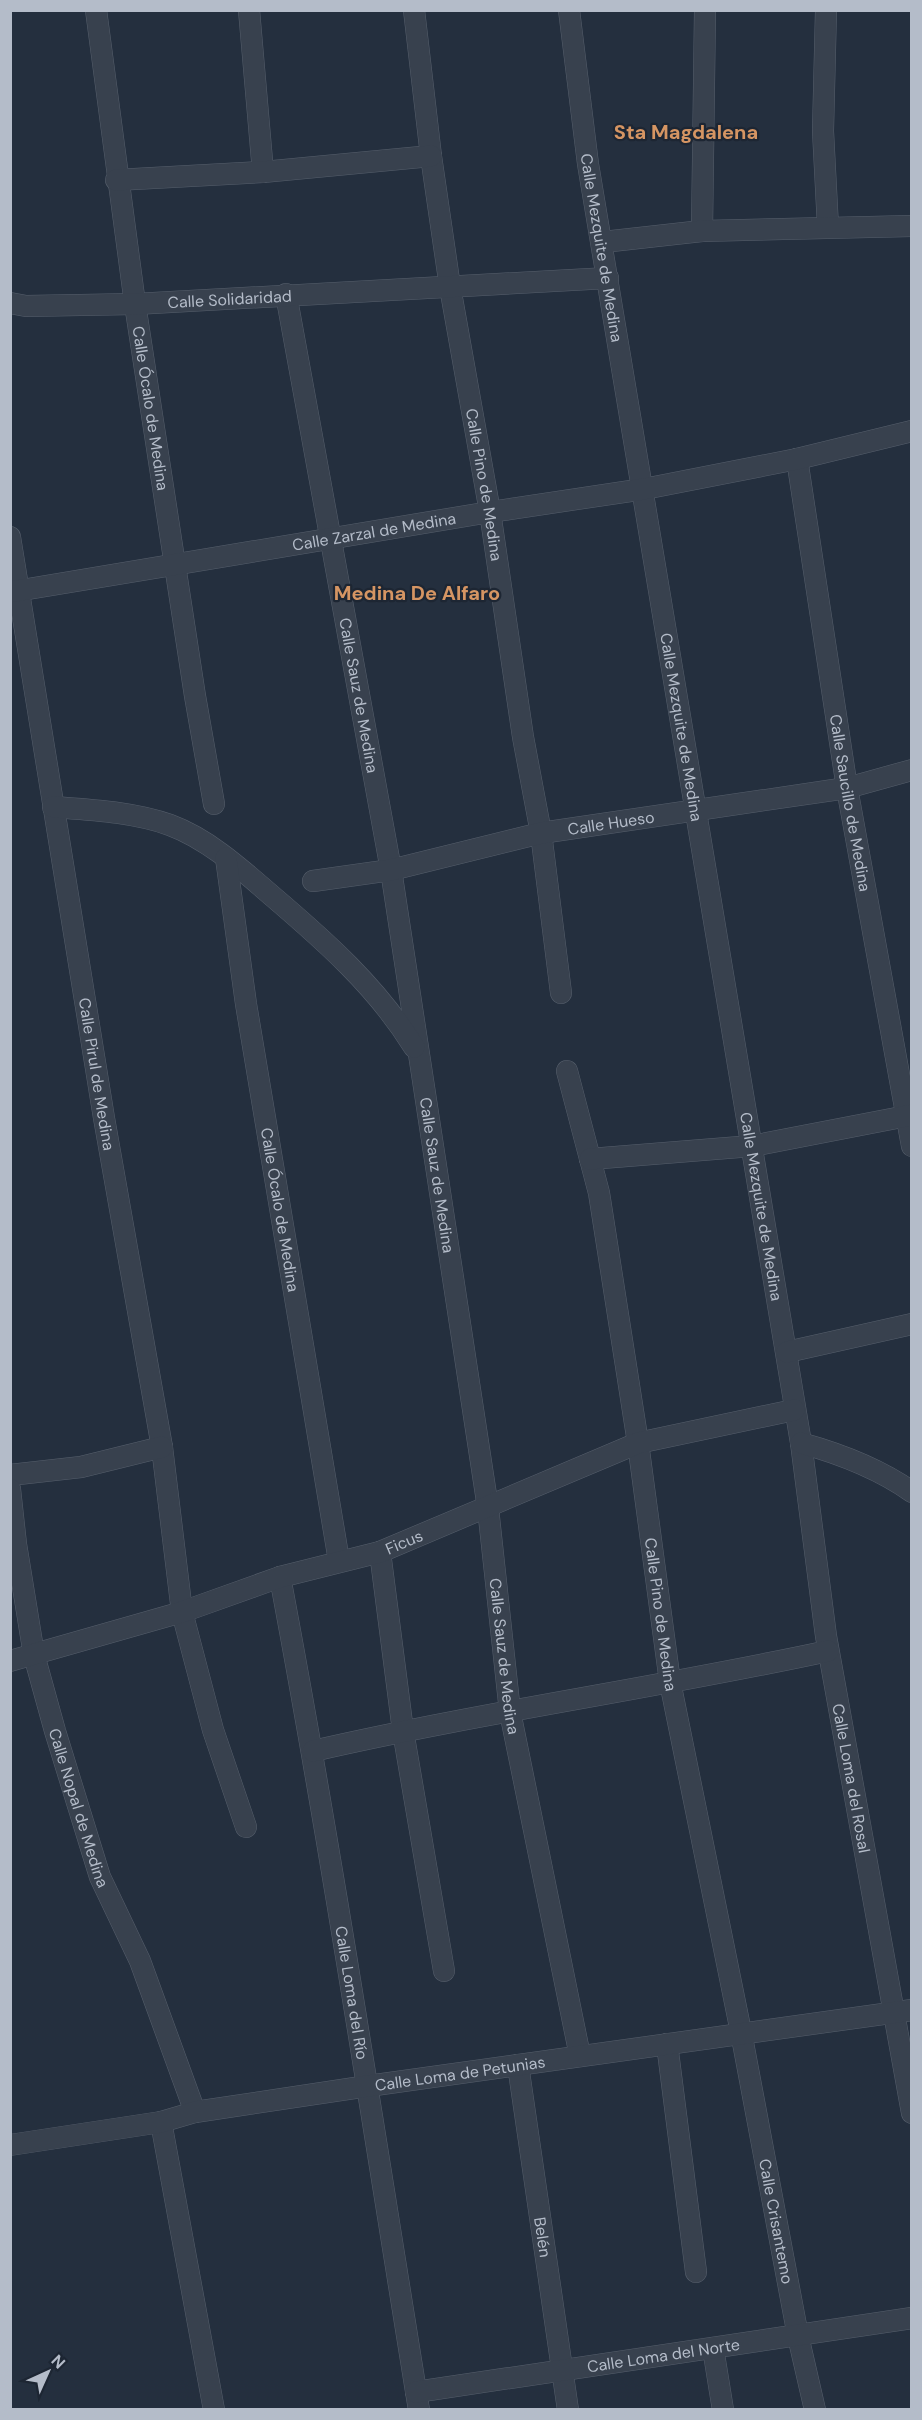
<svg xmlns="http://www.w3.org/2000/svg" width="922" height="2420" font-family="'DM Sans',sans-serif">
  <style>
    .lines { fill: none; stroke-linecap: round; stroke-linejoin: round }
    .street-casing { stroke: #565f6c; stroke-width: 22 }
    .street { stroke: #38414e; stroke-width: 21 }
    .labels { text-anchor: middle; dominant-baseline: central; stroke-width: 4.5; stroke-linejoin: round; paint-order: stroke }
    .street-label { font-size: 16px; fill: #b4bcc9; stroke: #1d2633 }
    .quarter-label { font-size: 20px; font-weight: bold; fill: #d59563; stroke: #1d2633 }
  </style>
  <rect width="100%" height="100%" fill="#242f3e"/>
  <g class="lines">
    <defs>
      <g id="street">
        <path id="s1" d="M96 10 135 304 195 696 214 804"/>
        <path d="M249 10 263 172"/>
        <path id="s2" d="M414 10 431 156 450 287 490 512 523 737 541 833 561 993"/>
        <path id="s3" d="M569 10 588 164 801 1443 826 1636 912 2113"/>
        <path d="M826 10 823 131 828 227"/>
        <path d="M116 180 263 172 431 156"/>
        <path d="M702 231 705 10"/>
        <path d="M603 242 702 231 912 226"/>
        <path id="s4" d="M286 294 391 870 488 1508 510 1712 580 2056"/>
        <path id="s5" d="M10 303 26 306 135 304 608 278"/>
        <path id="s6" d="M797 459 847 788 912 1146"/>
        <path id="s7" d="M10 537 104 1118 162 1447 182 1612 213 1730 246 1827"/>
        <path id="s8" d="M10 592 490 512 644 489 797 459 912 431"/>
        <path d="M53 807C92 810 133 812 170 825 208 839 241 869 271 895 325 941 377 987 414 1047"/>
        <path id="s9" d="M226 858 246 1004 339 1561"/>
        <path id="s10" d="M313 881 391 870 541 833 847 788 912 770"/>
        <path id="s11" d="M567 1071 599 1193 638 1443 670 1682 741 2032 798 2336 815 2410"/>
        <path d="M590 1159 752 1146 912 1115"/>
        <path d="M787 1352 912 1324"/>
        <path d="M801 1443C841 1454 878 1468 912 1492"/>
        <path d="M10 1475 81 1467 162 1447"/>
        <path id="s12" d="M10 1489 16 1544 34 1655 55 1731 100 1877 140 1961 195 2112"/>
        <path d="M380 1552 403 1731 444 1971"/>
        <path id="s13" d="M280 1577C332 1854 374 2132 419 2410"/>
        <path id="s14" d="M10 1661 182 1612 280 1577 380 1552 638 1443 794 1410"/>
        <path d="M313 1751C483 1712 657 1688 828 1651"/>
        <path d="M667 2044 696 2272"/>
        <path id="s15" d="M518 2065 568 2410"/>
        <path d="M161 2122 214 2410"/>
        <path id="s16" d="M10 2145 161 2122 195 2112 368 2086 912 2010"/>
        <path d="M713 2348 723 2410"/>
        <path id="s17" d="M416 2392 912 2318"/>
      </g>
    </defs>
    <use href="#street" class="street-casing"/>
    <use href="#street" class="street"/>
  </g>
  <g class="labels">
    <g class="street-label">
      <text stroke="none"><textPath href="#s3" startOffset="240">Calle Mezquite de Medina</textPath></text>
      <text stroke="none"><textPath href="#s5" startOffset="220">Calle Solidaridad</textPath></text>
      <text stroke="none"><textPath href="#s1" startOffset="402">Calle Ócalo de Medina</textPath></text>
      <text stroke="none"><textPath href="#s2" startOffset="480">Calle Pino de Medina</textPath></text>
      <text stroke="none"><textPath href="#s8" startOffset="369">Calle Zarzal de Medina</textPath></text>
      <text stroke="none"><textPath href="#s4" startOffset="408">Calle Sauz de Medina</textPath></text>
      <text stroke="none"><textPath href="#s3" startOffset="726">Calle Mezquite de Medina</textPath></text>
      <text stroke="none"><textPath href="#s6" startOffset="348">Calle Saucillo de Medina</textPath></text>
      <text stroke="none"><textPath href="#s10" startOffset="304">Calle Hueso</textPath></text>
      <text stroke="none"><textPath href="#s7" startOffset="544">Calle Pirul de Medina</textPath></text>
      <text stroke="none"><textPath href="#s4" startOffset="894">Calle Sauz de Medina</textPath></text>
      <text stroke="none"><textPath href="#s3" startOffset="1212">Calle Mezquite de Medina</textPath></text>
      <text stroke="none"><textPath href="#s9" startOffset="356">Calle Ócalo de Medina</textPath></text>
      <text stroke="none"><textPath href="#s14" startOffset="412">Ficus</textPath></text>
      <text stroke="none"><textPath href="#s11" startOffset="552">Calle Pino de Medina</textPath></text>
      <text stroke="none"><textPath href="#s4" startOffset="1380">Calle Sauz de Medina</textPath></text>
      <text stroke="none"><textPath href="#s3" startOffset="1791">Calle Loma del Rosal</textPath></text>
      <text stroke="none"><textPath href="#s12" startOffset="327">Calle Nopal de Medina</textPath></text>
      <text stroke="none"><textPath href="#s13" startOffset="422">Calle Loma del Río</textPath></text>
      <text stroke="none"><textPath href="#s16" startOffset="456">Calle Loma de Petunias</textPath></text>
      <text stroke="none"><textPath href="#s11" startOffset="1170">Calle Crisantemo</textPath></text>
      <text stroke="none"><textPath href="#s15" startOffset="174">Belén</textPath></text>
      <text stroke="none"><textPath href="#s17" startOffset="250">Calle Loma del Norte</textPath></text>
    </g>
    <g class="quarter-label">
      <text x="686" y="132">Sta Magdalena</text>
      <text x="417" y="593">Medina De Alfaro</text>
    </g>
  </g>
  <rect width="922" height="2420" fill="none" stroke="#b4bcc9" stroke-width="24"/>
  <g transform="translate(48 2372) rotate(45)" stroke="#1d2633" stroke-width="4.5" paint-order="stroke">
  <path d="M0-4.5L10 22L0 15L-10 22Z" fill="#b4bcc9"/>
  <text y="-9" font-size="16" font-weight="bold" text-anchor="middle" fill="#b4bcc9">N</text>
  </g>
</svg>
